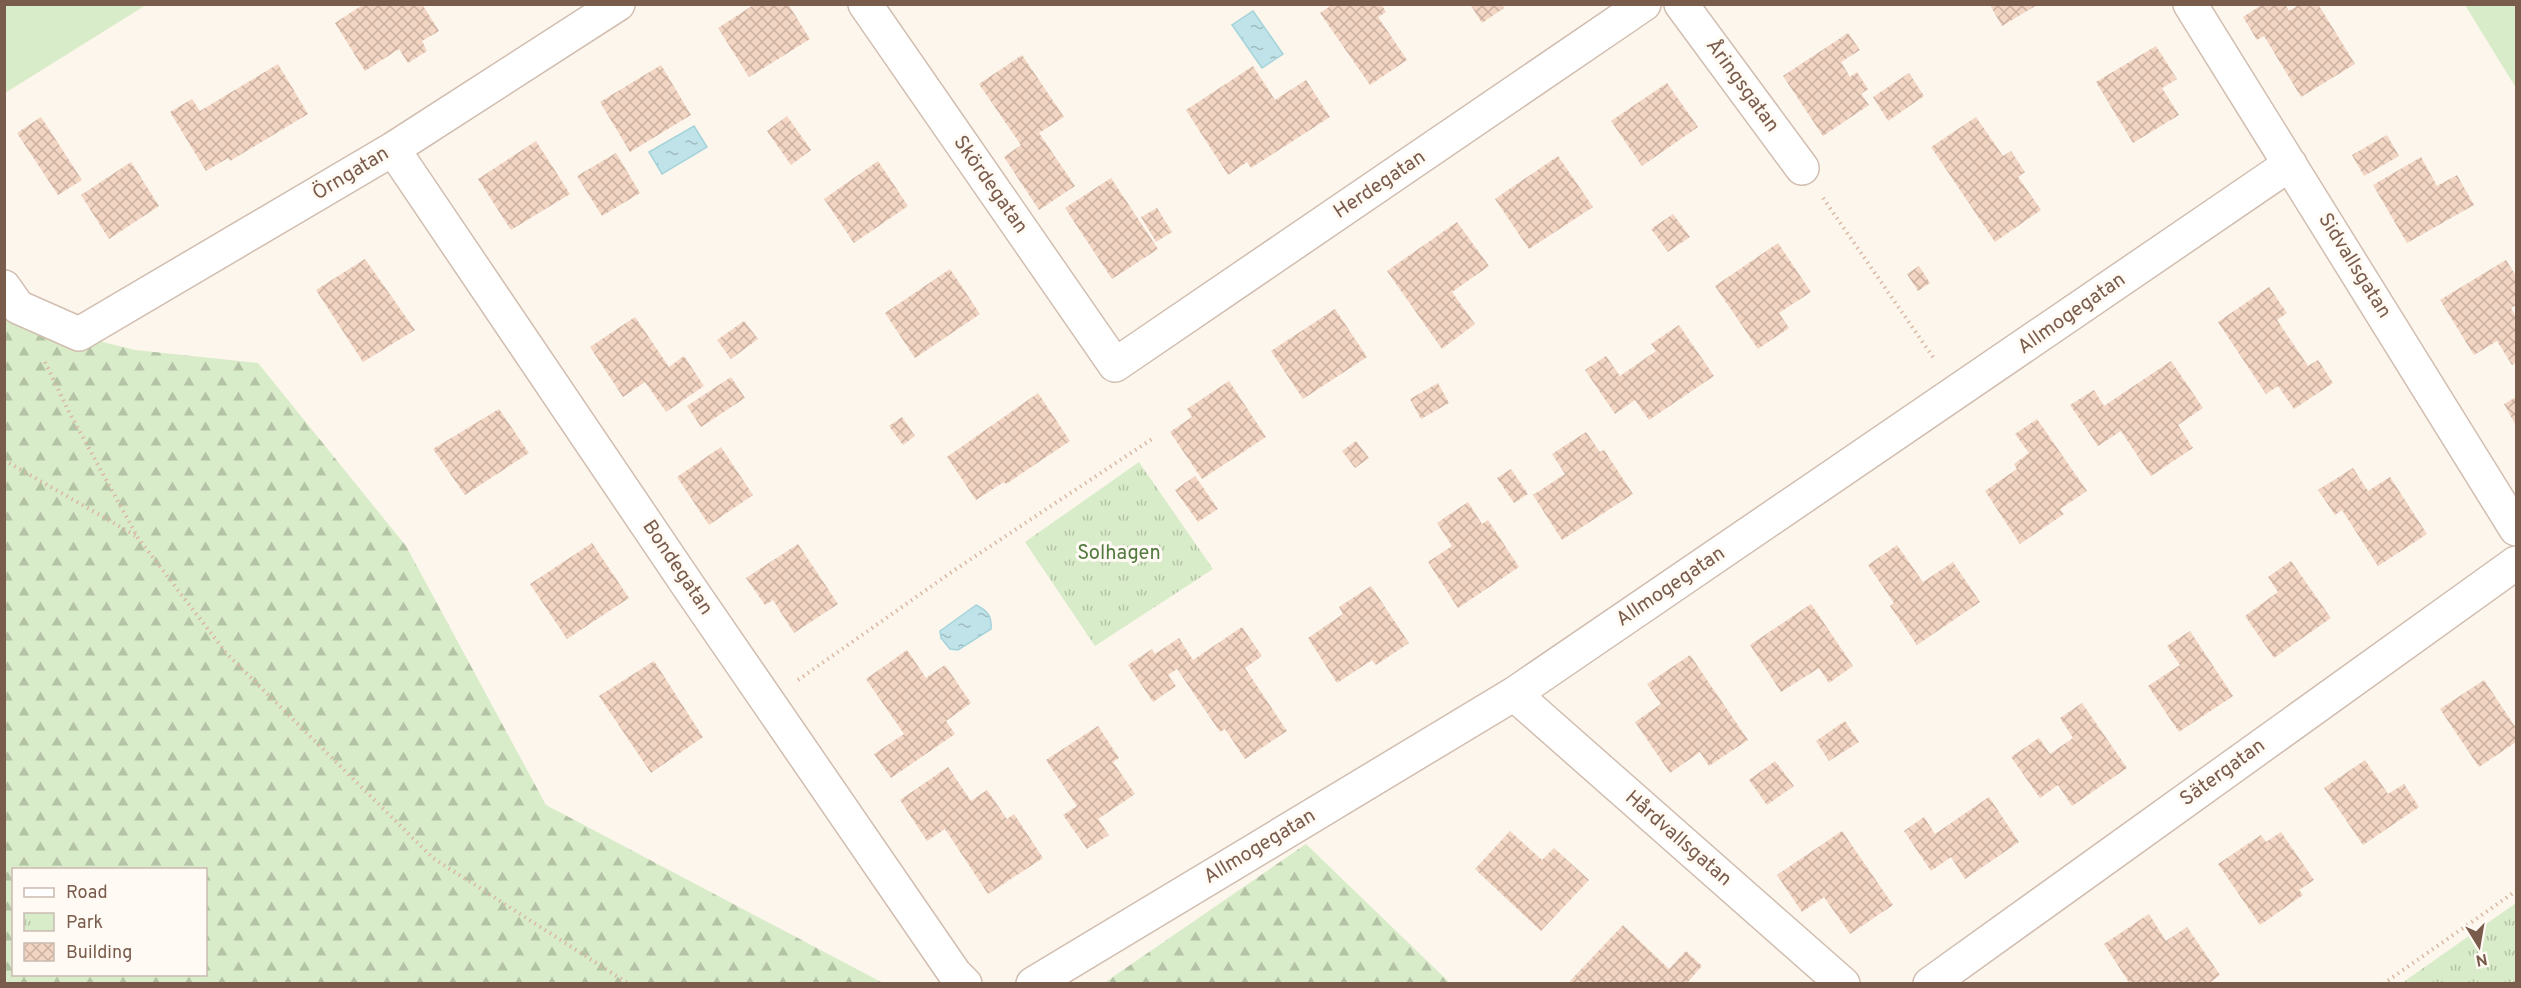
<svg xmlns="http://www.w3.org/2000/svg" width="2521" height="988" font-family="Overpass,sans-serif">
  <style>
    .green { fill: #d8ecc9 }
    .forest { fill: url(#forest-firs); fill-rule: evenodd }
    .park { fill: url(#park-tufts) }
    .water { fill: url(#water-ripples); stroke: #a5d3da; stroke-width: 1.5 }
    .building { fill: url(#building-cross-hatch) }
    .lines { fill: none; stroke-linecap: round; stroke-linejoin: round }
    .minor-casing { stroke: #d1beb0; stroke-width: 36 }
    .path { stroke: #d9b8a5; stroke-width: 4; stroke-dasharray: 1.5 4.5; stroke-linecap: butt }
    .minor { stroke: #fff; stroke-width: 33 }
    .labels { text-anchor: middle; dominant-baseline: central; stroke-width: 6; stroke-linejoin: round; paint-order: stroke }
    .street-label { font-size: 20px; fill: #7a5c4d; stroke: #fffaf3 }
    .park-label { font-size: 20px; fill: #537a41; stroke: #fffaf3 }
  </style>
  <defs>
    <pattern id="forest-firs" width="22" height="20" patternUnits="userSpaceOnUse" patternTransform="scale(1.5)"><rect width="22" height="20" fill="#d8ecc9"/><path d="M5 1l3.5 6h-7zM16 11l3.5 6h-7z" fill="#b4c2a5"/></pattern>
    <pattern id="park-tufts" width="24" height="20" patternUnits="userSpaceOnUse" patternTransform="scale(1.5)"><rect width="24" height="20" fill="#d8ecc9"/><path d="M3 7l-1-3M5 7V3M7 7l1-3M15 17l-1-3M17 17v-4M19 17l1-3" fill="none" stroke="#b4c2a5"/></pattern>
    <pattern id="water-ripples" width="26" height="14" patternUnits="userSpaceOnUse" patternTransform="scale(1.5)"><rect width="26" height="14" fill="#bfe3e8"/><path d="M2 4q2-2 4 0t4 0M15 11q2-2 4 0t4 0" fill="none" stroke="#a0bbbe"/></pattern>
    <pattern id="building-cross-hatch" width="8" height="8" patternUnits="userSpaceOnUse" patternTransform="scale(1.5)"><rect width="8" height="8" fill="#f3d5c3"/><path d="M0 0l8 8M0 8l8-8" fill="none" stroke="#cab0a1"/></pattern>
  </defs>
  <rect width="100%" height="100%" fill="#fdf6ec"/>
  <path class="green" d="M5 4H146V5L5 93Z
    M2465 5H2516V88Z"/>
  <path class="forest" d="M4 317 135 350 258 363 406 546 546 805 883 983H5ZM14 870H206V974H14Z
    M1306 844 1450 983H1104Z"/>
  <path class="park" d="M1139 462 1213 569 1095 646 1025 542Z
    M2516 903V983H2402Z"/>
  <path class="water" d="M1253 11 1283 54 1262 68 1232 25Z
    M694 126 707 147 662 174 649 152Z
    M976 605C988 611 992 616 991 629L958 650 950 649 941 638 940 631Z"/>
  <path class="building" d="M364 4H422L439 31 422 41 427 51 408 63 399 49 365 71 335 23Z
    M755 4H788L810 39 749 77 718 28Z
    M1333 4H1381L1386 12 1378 17 1407 60 1370 85 1320 13Z
    M1470 4H1502L1504 8 1482 23Z
    M2263 4H2285L2289 11 2300 4H2318L2355 64 2301 97 2264 36 2257 40 2243 17Z
    M1990 5H2037L2002 26Z
    M1848 33 1860 50 1841 62 1850 77 1857 72 1868 89 1861 94 1869 105 1823 136 1783 76Z
    M2156 46 2177 79 2162 88 2179 115 2133 143 2096 82Z
    M1022 55 1064 117 1039 133 1075 186 1039 210 1004 157 1021 145 979 84Z
    M278 64 308 114 230 161 228 158 206 171 170 112 192 99 200 111Z
    M661 65 691 115 630 152 600 102Z
    M1253 66 1275 100 1306 80 1330 117 1251 168 1247 162 1228 175 1186 110Z
    M1909 73 1924 96 1888 121 1873 97Z
    M1667 83 1698 127 1642 166 1611 121Z
    M787 116 811 150 791 165 767 131Z
    M41 117 82 180 58 195 17 133Z
    M1976 117 2003 156 2011 151 2025 172 2018 177 2041 210 1995 242 1931 147Z
    M2387 135 2399 156 2364 176 2352 155Z
    M536 141 570 194 511 230 478 179Z
    M616 153 640 193 602 216 577 176Z
    M1558 156 1593 207 1529 249 1495 199Z
    M2421 157 2437 186 2457 175 2474 205 2407 243 2373 185Z
    M878 161 908 206 854 243 824 199Z
    M131 162 159 206 109 239 81 195Z
    M1111 178 1158 249 1112 279 1065 208Z
    M1157 208 1172 232 1156 242 1141 217Z
    M1673 214 1690 237 1668 252 1651 229Z
    M1457 222 1489 266 1452 292 1475 324 1442 349 1387 271Z
    M1778 243 1811 292 1779 313 1789 328 1758 349 1715 286Z
    M365 259 415 330 363 362 316 290Z
    M2506 260 2516 276V305L2511 308 2516 317V362L2512 365 2497 341 2474 355 2440 300Z
    M1919 266 1930 283 1918 291 1907 274Z
    M950 269 980 314 915 358 885 313Z
    M2269 287 2287 313 2277 320 2308 366 2318 360 2333 383 2294 409 2278 386 2266 394 2218 322Z
    M1335 309 1367 357 1303 399 1271 351Z
    M635 317 669 367 684 356 704 386 666 412 645 382 623 397 590 347Z
    M744 321 758 339 731 359 717 340Z
    M1679 325 1714 376 1649 420 1635 400 1615 414 1585 370 1606 356 1620 376 1656 351 1651 344Z
    M2171 361 2203 408 2178 425 2193 448 2151 476 2121 431 2098 446 2070 405 2094 390 2104 406Z
    M731 377 745 398 701 427 687 406Z
    M1229 381 1266 437 1202 479 1170 432 1192 417 1187 409Z
    M1438 383 1449 403 1421 419 1410 399Z
    M1038 393 1070 441 1006 484 1004 482 976 500 947 457Z
    M2516 397V426L2504 404Z
    M499 409 529 453 465 495 433 449Z
    M902 417 915 436 903 445 889 426Z
    M2037 419 2087 491 2060 509 2064 514 2020 544 1985 491 2017 469 2014 464 2029 453 2015 434Z
    M1586 432 1600 452 1604 450 1633 494 1562 540 1533 495 1565 474 1552 454Z
    M1356 441 1369 458 1355 468 1342 451Z
    M721 447 753 495 709 525 677 477Z
    M2353 468 2368 491 2390 477 2427 534 2378 566 2342 510 2335 515 2318 490Z
    M1511 469 1528 494 1514 503 1497 478Z
    M1195 476 1218 509 1198 522 1175 490Z
    M1468 502 1482 524 1488 520 1519 567 1458 608 1428 562 1452 546 1437 523Z
    M592 543 629 598 567 639 530 584Z
    M798 544 838 604 794 633 773 600 765 605 746 578Z
    M1897 545 1923 582 1953 562 1980 602 1917 645 1890 606 1894 603 1868 565Z
    M2291 561 2331 618 2274 658 2245 616 2278 592 2268 577Z
    M1371 586 1409 643 1376 665 1372 660 1337 683 1308 638 1343 614 1339 607Z
    M1811 604 1853 666 1829 683 1819 668 1781 692 1750 645Z
    M1242 627 1262 656 1245 668 1287 731 1245 759 1225 729 1220 732 1177 669 1168 675 1176 686 1153 702 1128 665 1152 649 1155 654 1179 638 1193 660Z
    M2190 631 2233 696 2179 732 2148 686 2180 665 2167 646Z
    M907 650 926 678 945 665 971 703 946 721 955 734 891 778 874 754 904 734 866 679Z
    M1690 655 1748 740 1709 766 1700 752 1670 773 1635 722 1661 704 1647 684Z
    M654 661 703 737 651 773 599 696Z
    M2484 680 2516 728V742L2479 767 2440 709Z
    M2082 703 2127 768 2072 806 2058 785 2040 798 2011 757 2039 738 2050 754 2073 738 2060 718Z
    M1845 721 1859 742 1829 761 1816 741Z
    M1098 726 1119 758 1113 762 1135 794 1098 819 1109 835 1087 849 1063 815 1077 806 1046 760Z
    M2365 760 2388 794 2404 784 2419 807 2363 845 2324 788Z
    M1775 761 1794 786 1767 805 1749 780Z
    M948 767 971 801 987 790 1007 819 1014 814 1043 858 988 894 945 829 927 841 900 800Z
    M1989 797 2019 842 1965 879 1951 857 1931 871 1904 831 1924 817 1935 834Z
    M1510 831 1542 860 1554 848 1589 880 1541 931 1475 869Z
    M1842 831 1893 905 1850 934 1824 897 1802 912 1777 875Z
    M2281 832 2314 880 2299 890 2303 895 2260 925 2218 864 2261 835 2266 842Z
    M2149 914 2166 941 2187 927 2220 975 2208 984H2178L2176 981 2173 984H2130L2104 944Z
    M1623 925 1669 969 1686 951 1702 966 1686 984H1573L1570 981Z"/>
  <g class="lines">
    <defs>
      <path id="minor" d="M865 4 1115 365 1644 4
        M1681 4 1802 168
        M2190 4 2516 529
        M393 149 687 584 955 974 965 984
        M4 287 18 307 79 334 393 149 618 4
        M1514 694 1843 984
        M1033 984 1514 694 2290 164
        M1930 984 2516 563"/>
    </defs>
    <use href="#minor" class="minor-casing"/>
    <path class="path" d="M1823 198 1935 360
      M45 362 69 412 138 538 227 654 433 858 629 984
      M4 460 138 537
      M798 680 956 569 1152 439
      M2383 984 2516 891"/>
    <use href="#minor" class="minor"/>
  </g>
  <g class="labels">
    <g class="street-label">
      <text transform="translate(1742 86) rotate(54)">Åringsgatan</text>
      <text transform="translate(351 174) rotate(-31)">Örngatan</text>
      <text transform="translate(990 185) rotate(55)">Skördegatan</text>
      <text transform="translate(1380 185) rotate(-34)">Herdegatan</text>
      <text transform="translate(2354 266) rotate(58)">Sidvallsgatan</text>
      <text transform="translate(2072 314) rotate(-35)">Allmogegatan</text>
      <text transform="translate(677 568) rotate(56)">Bondegatan</text>
      <text transform="translate(1671 587) rotate(-34)">Allmogegatan</text>
      <text transform="translate(2223 773) rotate(-36)">Sätergatan</text>
      <text transform="translate(1678 839) rotate(41)">Hårdvallsgatan</text>
      <text transform="translate(1260 847) rotate(-31)">Allmogegatan</text>
    </g>
    <g class="park-label">
      <text x="1119" y="554">Solhagen</text>
    </g>
  </g>
  <rect width="2521" height="988" fill="none" stroke="#7a5c4d" stroke-width="12"/>
  <rect x="12" y="868" width="195" height="108" fill="#fffaf3" stroke="#cabbb1" stroke-width="1.5"/>
  <rect x="24" y="888" width="30" height="9" fill="#ffffff" stroke="#cabbb1" stroke-width="1.5"/>
  <text x="66" y="898" font-size="18" fill="#7a5c4d">Road</text>
  <rect x="24" y="913" width="30" height="18" fill="url(#park-tufts)" stroke="#cabbb1" stroke-width="1.5"/>
  <text x="66" y="928" font-size="18" fill="#7a5c4d">Park</text>
  <rect x="24" y="943" width="30" height="18" fill="url(#building-cross-hatch)" stroke="#cabbb1" stroke-width="1.5"/>
  <text x="66" y="958" font-size="18" fill="#7a5c4d">Building</text>
  <g transform="translate(2479 946) rotate(169)" stroke="#fffaf3" stroke-width="4.5" paint-order="stroke">
  <path d="M0-4.5L10 22L0 15L-10 22Z" fill="#7a5c4d"/>
  <text y="-9" font-size="16" font-weight="bold" text-anchor="middle" fill="#7a5c4d">N</text>
  </g>
</svg>
